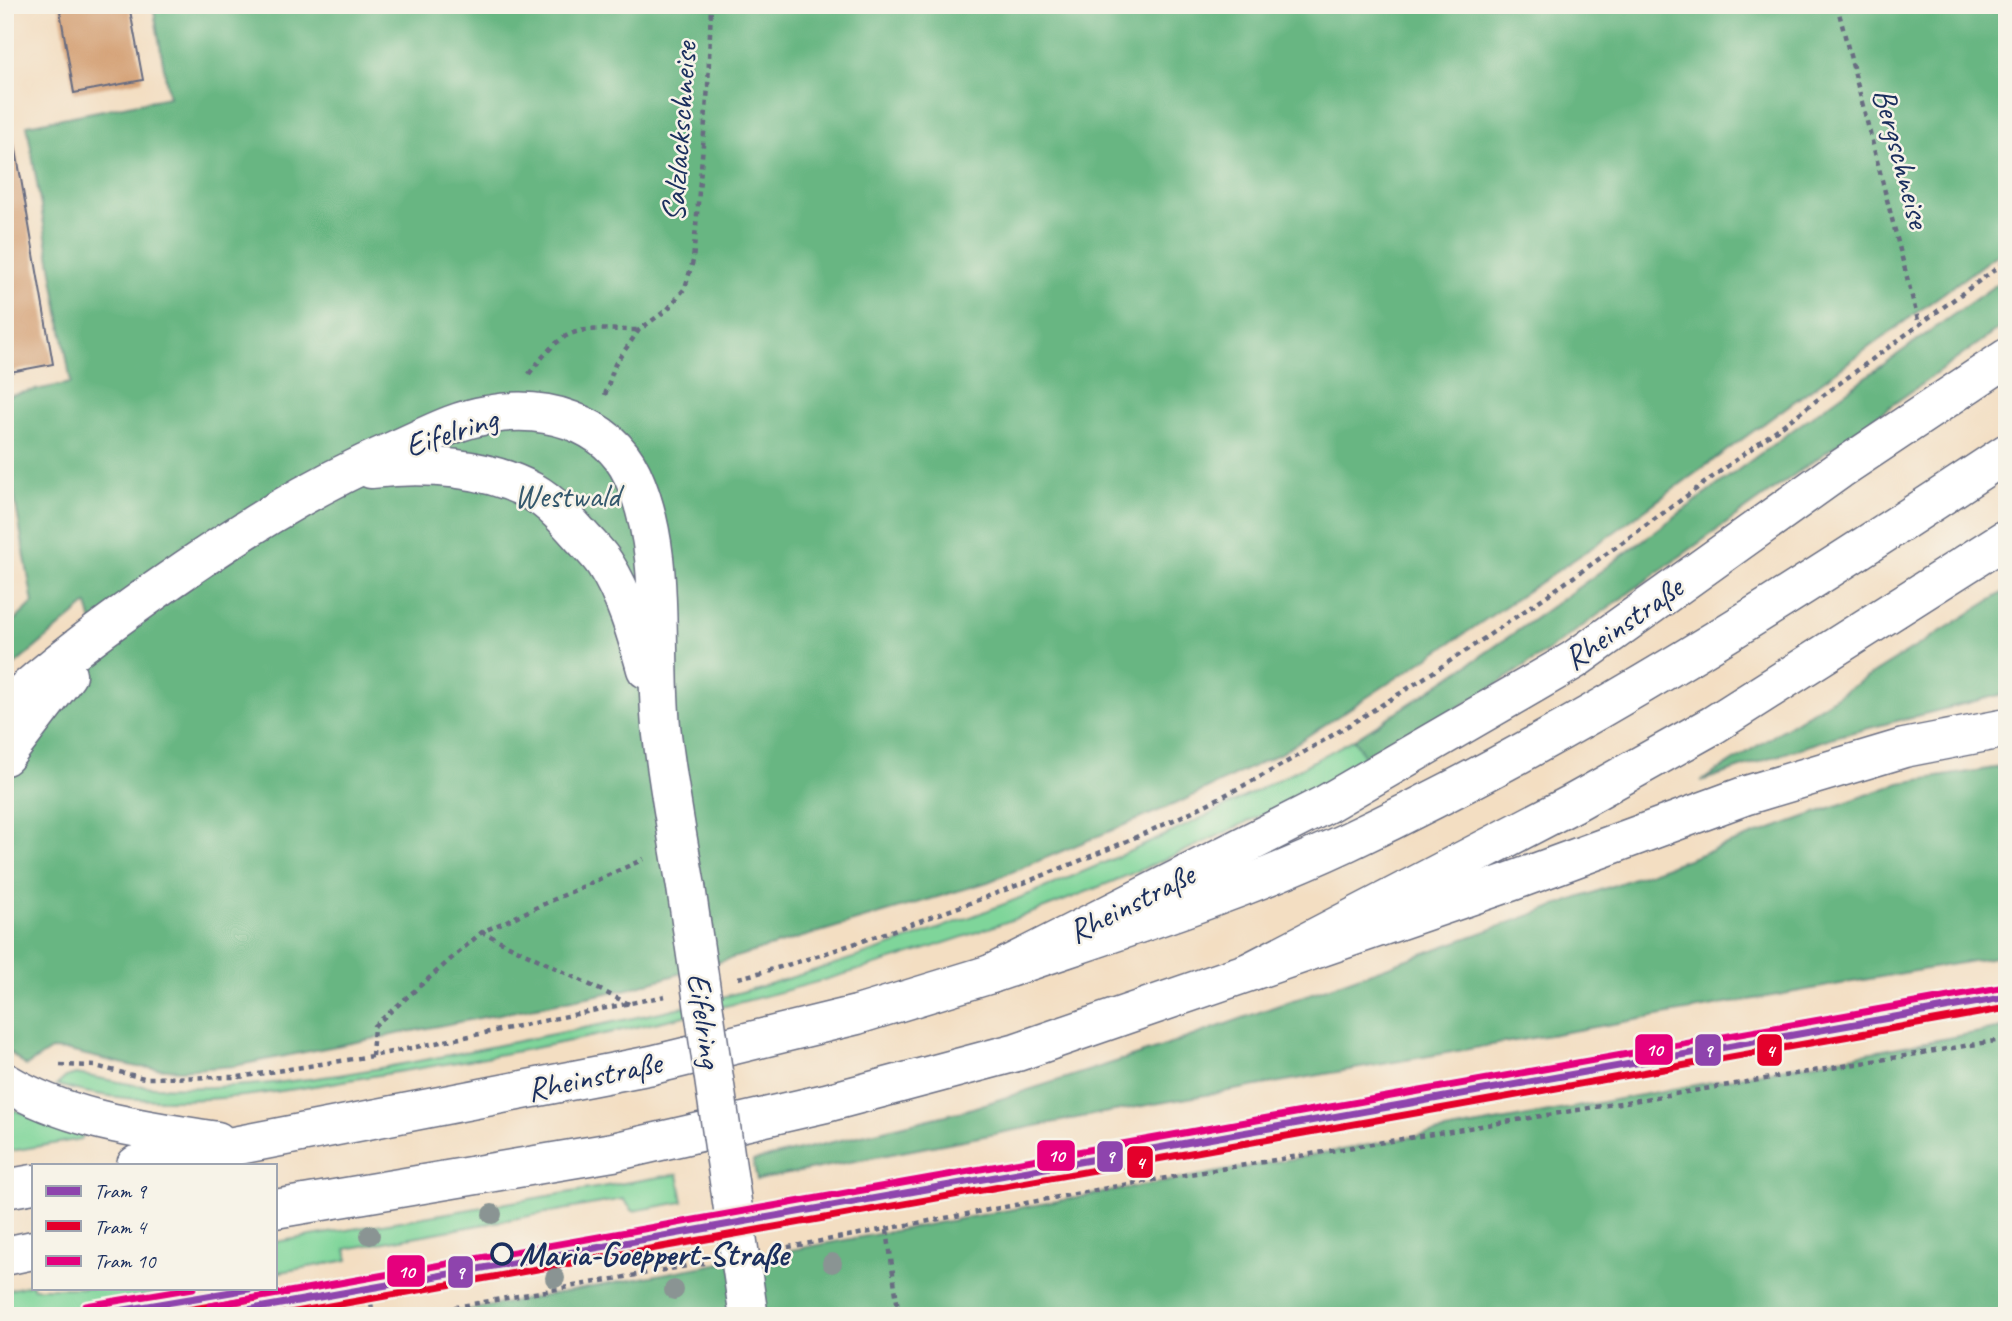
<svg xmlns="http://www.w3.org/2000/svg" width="2012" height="1321" font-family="Caveat,sans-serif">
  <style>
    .green { fill: #7fd59a; stroke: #4d827c; stroke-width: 2 }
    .forest { fill: #67b682; stroke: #417270; stroke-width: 2 }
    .building { fill: #d6a47a }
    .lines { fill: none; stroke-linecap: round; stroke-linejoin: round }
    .secondary-casing { stroke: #676c81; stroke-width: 41 }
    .primary-casing { stroke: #676c81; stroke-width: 41 }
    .highway-casing { stroke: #676c81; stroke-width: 41 }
    .path { stroke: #676c81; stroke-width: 4.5; stroke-dasharray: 5 5; stroke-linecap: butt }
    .secondary { stroke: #fff; stroke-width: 38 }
    .primary { stroke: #fff; stroke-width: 38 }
    .highway { stroke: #fff; stroke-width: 38 }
    .secondary-bridge-casing { stroke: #676c81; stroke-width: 41; stroke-linecap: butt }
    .secondary-bridge { stroke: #fff; stroke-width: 38 }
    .tram-1-casing { stroke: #f7f3e8; stroke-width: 12 }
    .tram-2-casing { stroke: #f7f3e8; stroke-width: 12 }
    .tram-3-casing { stroke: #f7f3e8; stroke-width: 12 }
    .tram-1 { stroke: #8e44ad; stroke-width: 7 }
    .tram-2 { stroke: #e4002b; stroke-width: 7 }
    .tram-3 { stroke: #e5007d; stroke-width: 7 }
    .tree { fill: #8a9493 }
    .stop-dot { fill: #f7f3e8; stroke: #1b2f5e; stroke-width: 3.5 }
    .labels { text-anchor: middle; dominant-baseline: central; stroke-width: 5; stroke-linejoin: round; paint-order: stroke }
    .street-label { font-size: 33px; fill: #1b2f5e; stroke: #f7f3e8 }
    .park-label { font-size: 33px; fill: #34586d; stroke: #f7f3e8 }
    .stop-label { font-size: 33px; font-weight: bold; fill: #1b2f5e; stroke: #f7f3e8; text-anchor: start }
    .line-badge { stroke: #f7f3e8; stroke-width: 2.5 }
    .badge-label { font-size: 19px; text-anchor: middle; font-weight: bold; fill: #fff }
  </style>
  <rect width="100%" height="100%" fill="#f7f3e8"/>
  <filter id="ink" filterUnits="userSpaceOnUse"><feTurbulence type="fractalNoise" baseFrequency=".0143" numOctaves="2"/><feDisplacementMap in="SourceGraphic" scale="14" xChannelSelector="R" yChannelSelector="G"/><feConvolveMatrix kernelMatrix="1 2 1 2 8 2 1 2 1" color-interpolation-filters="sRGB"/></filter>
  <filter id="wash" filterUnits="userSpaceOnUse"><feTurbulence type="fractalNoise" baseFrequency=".00686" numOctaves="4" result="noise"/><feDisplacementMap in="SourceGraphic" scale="28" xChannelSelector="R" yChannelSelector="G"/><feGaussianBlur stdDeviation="1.57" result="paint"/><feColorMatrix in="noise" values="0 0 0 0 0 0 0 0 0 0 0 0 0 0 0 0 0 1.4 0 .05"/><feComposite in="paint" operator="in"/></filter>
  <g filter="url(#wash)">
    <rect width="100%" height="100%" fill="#f3dec2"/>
    <path class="green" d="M1354 739 1367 760C1065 928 730 1020 391 1073 281 1091 166 1117 57 1085L66 1077 76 1074C103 1078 129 1086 156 1087 280 1092 407 1064 529 1039 603 1024 679 1010 752 989 962 929 1164 845 1354 739Z
      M16 1110 60 1129 83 1134 82 1139 5 1152V1116Z
      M678 1174 683 1202 633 1211 623 1199 346 1249 348 1260 275 1273V1242Z
      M33 1284V1288H189L30 1316H5V1291Z"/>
    <path class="forest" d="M153 5H2007V247L1606 538 1464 634 1283 752 1182 801 988 882 628 989 234 1066 181 1070 137 1067 69 1051 51 1050 26 1066 5 1048V784L65 699 101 655 87 604 5 673V630L33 603 5 442V396L71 383 27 125 169 97Z
      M2007 277V323L1549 650 1490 689 1367 760 1354 739C1482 660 1602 571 1723 481 1817 412 1911 344 2007 277Z
      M2007 590V693L1834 737 1701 781Z
      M2007 766V955L1097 1114 757 1180 753 1161 963 1111 1159 1048 1900 783Z
      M2007 1027V1316H436C959 1216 1484 1127 2007 1027Z"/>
    <g id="blocks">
      <path class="building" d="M59 5H129L143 80 74 93Z
        M12 127 53 364 5 373V128Z"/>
    </g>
  </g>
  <g filter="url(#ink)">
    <use href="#blocks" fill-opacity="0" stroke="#676c81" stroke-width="2"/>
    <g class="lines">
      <defs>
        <path id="secondary" d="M371 469C424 463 486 466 533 492 551 502 567 520 581 536 589 545 599 554 605 564 625 595 636 633 646 669
          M5 708C52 665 104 627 156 590 233 536 309 487 395 450 425 437 455 420 487 415 542 404 607 421 632 474 668 552 653 643 661 726 667 780 677 834 686 887
          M5 756 67 675"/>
        <path id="primary" d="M5 1082C70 1121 143 1129 217 1141
          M136 1165 652 1065 857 1015 991 974 1326 804 1574 660 1839 470 2007 358
          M5 1189 33 1184
          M275 1209 613 1152 826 1103 1017 1052 1513 881 1747 795 1904 748 2007 728
          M5 1256 33 1250"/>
        <path id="highway" d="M1251 971 1572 804 1713 725 2007 538
          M991 974C1110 933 1232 896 1347 842 1578 733 1794 594 2007 453"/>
      </defs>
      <use href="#secondary" class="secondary-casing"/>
      <use href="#primary" class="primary-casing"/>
      <use href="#highway" class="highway-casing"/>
      <path class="path" d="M1837 5 1919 324
        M529 374C569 321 577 330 638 330
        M605 395 615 364 639 330 668 309 685 288 693 261 708 87 711 5
        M738 978C802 963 865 940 928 918 1055 873 1182 823 1299 755 1547 610 1774 428 2007 261
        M629 1004 482 932 644 859
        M372 1056 374 1026 482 932
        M60 1065 95 1066 144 1078 239 1077 372 1056 665 996
        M887 1230 899 1316
        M778 1249 1118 1186 2007 1039
        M371 1303 373 1316
        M405 1316 704 1263"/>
      <use href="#secondary" class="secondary"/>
      <use href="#primary" class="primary"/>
      <use href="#highway" class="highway"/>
      <defs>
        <path id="secondary-bridge" d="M686 887 748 1311"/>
      </defs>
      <use href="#secondary-bridge" class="secondary-bridge-casing"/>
      <use href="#secondary-bridge" class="secondary-bridge"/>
      <defs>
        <path id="tram-1" d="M89 1316 255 1288
          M213 1316 2007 997"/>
        <path id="tram-2" d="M153 1316 257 1298
          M273 1316 2007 1008"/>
        <path id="tram-3" d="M86 1306 193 1288
          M210 1306 2005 987"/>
      </defs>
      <use href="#tram-1" class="tram-1-casing"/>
      <use href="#tram-2" class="tram-2-casing"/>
      <use href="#tram-3" class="tram-3-casing"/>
      <use href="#tram-1" class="tram-1"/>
      <use href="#tram-2" class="tram-2"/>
      <use href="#tram-3" class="tram-3"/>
    </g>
    <g class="tree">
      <circle cx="492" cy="1214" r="10"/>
      <circle cx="370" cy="1235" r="10"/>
      <circle cx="832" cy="1263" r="10"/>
      <circle cx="555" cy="1278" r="10"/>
      <circle cx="674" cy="1290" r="10"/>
    </g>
  </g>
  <circle class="stop-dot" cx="502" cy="1254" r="10"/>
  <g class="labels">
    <g class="street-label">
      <text transform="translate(679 132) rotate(-86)">Salzlackschneise</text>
      <text transform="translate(1902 158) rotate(75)">Bergschneise</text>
      <text transform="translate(451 432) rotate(-18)">Eifelring</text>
      <text transform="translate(1623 623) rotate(-35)">Rheinstraße</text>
      <text transform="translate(1131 903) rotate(-27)">Rheinstraße</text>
      <text transform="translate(705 1020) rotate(82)">Eifelring</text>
      <text transform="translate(594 1076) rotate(-12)">Rheinstraße</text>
    </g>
    <g class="park-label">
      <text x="567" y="496">Westwald</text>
    </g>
    <g class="stop-label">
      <text x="519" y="1254">Maria-Goeppert-Straße</text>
    </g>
  </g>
  <g class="line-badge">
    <rect x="1634" y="1033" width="40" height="33" rx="7" fill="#e5007d"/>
    <rect x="1756" y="1033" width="27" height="34" rx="7" fill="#e4002b"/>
    <rect x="1694" y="1033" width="28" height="34" rx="7" fill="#8e44ad"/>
    <rect x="1036" y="1139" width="40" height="33" rx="7" fill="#e5007d"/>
    <rect x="1096" y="1140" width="28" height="33" rx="7" fill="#8e44ad"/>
    <rect x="1126" y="1145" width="28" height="34" rx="7" fill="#e4002b"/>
    <rect x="386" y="1254" width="40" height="34" rx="7" fill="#e5007d"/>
    <rect x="447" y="1255" width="27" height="34" rx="7" fill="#8e44ad"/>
  </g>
  <g class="badge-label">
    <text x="1654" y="1056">10</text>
    <text x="1770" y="1057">4</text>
    <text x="1708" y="1057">9</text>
    <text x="1056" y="1162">10</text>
    <text x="1110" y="1163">9</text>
    <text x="1140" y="1169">4</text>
    <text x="406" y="1278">10</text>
    <text x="460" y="1279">9</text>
  </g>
  <rect width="2012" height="1321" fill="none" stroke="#f7f3e8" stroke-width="28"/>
  <rect x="32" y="1164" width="245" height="126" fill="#f7f3e8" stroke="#9fa5b1" stroke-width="2"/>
  <rect x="46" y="1186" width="35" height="10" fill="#8e44ad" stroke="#9fa5b1" stroke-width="2"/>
  <text x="94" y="1198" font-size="21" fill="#1b2f5e">Tram 9</text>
  <rect x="46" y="1221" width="35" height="10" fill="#e4002b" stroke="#9fa5b1" stroke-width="2"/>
  <text x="94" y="1234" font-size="21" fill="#1b2f5e">Tram 4</text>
  <rect x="46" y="1256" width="35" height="10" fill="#e5007d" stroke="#9fa5b1" stroke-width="2"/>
  <text x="94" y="1268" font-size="21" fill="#1b2f5e">Tram 10</text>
</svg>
